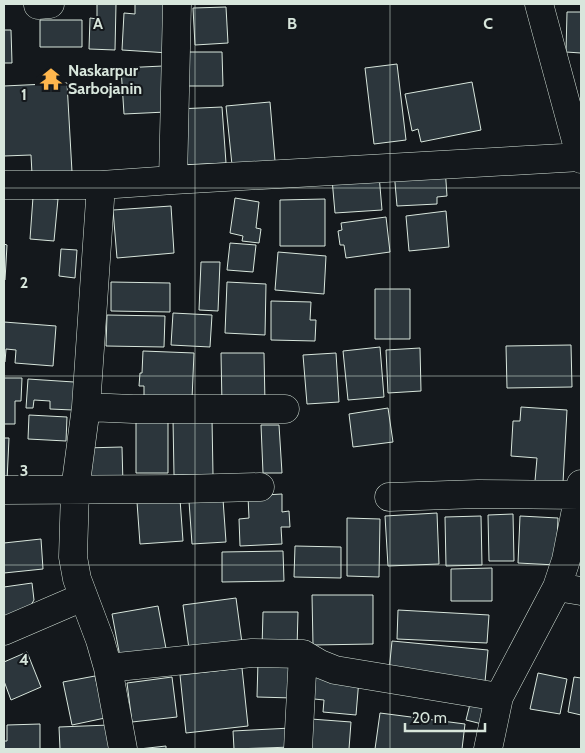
<svg xmlns="http://www.w3.org/2000/svg" width="585" height="753" font-family="Cabin,sans-serif">
  <style>
    .building { fill: #2c363c; stroke: #d8e6dc }
    .lines { fill: none; stroke-linecap: round; stroke-linejoin: round }
    .minor-casing { stroke: #d8e6dc; stroke-width: 29 }
    .minor { stroke: #14181c; stroke-width: 28 }
    .grid { fill: none; stroke: #d8e6dc; stroke-width: 1; stroke-opacity: 0.55 }
    .labels { text-anchor: middle; dominant-baseline: central; stroke-width: 4; stroke-linejoin: round; paint-order: stroke }
    .poi-label { font-size: 16px; font-weight: bold; fill: #d8e6dc; stroke: #14181c; text-anchor: start }
    .grid-label { font-size: 16px; text-anchor: middle; font-weight: bold; fill: #d8e6dc; stroke: #14181c; stroke-width: 4; stroke-linejoin: round; paint-order: stroke }
  </style>
  <rect width="100%" height="100%" fill="#14181c"/>
  <path class="building" d="M97 4H116L115 50 89 49 90 18 97 19Z
    M135 4H172L169 53 122 50 124 13 135 14Z
    M226 7 228 43 195 45 193 8Z
    M567 12H581V53L566 52Z
    M40 20H82V47H40Z
    M4 30H11L12 63H4Z
    M182 52H222L223 86H182Z
    M397 64 406 140 374 144 365 68Z
    M163 66 166 112 124 114 121 68Z
    M472 82 481 130 421 142 418 129 412 131 405 94Z
    M67 83 72 172 32 174 31 155 4 156V86Z
    M270 102 275 161 232 165 226 106Z
    M222 107 226 163 181 165 177 109Z
    M445 167 447 196 437 197V204L397 206 394 171Z
    M379 175 382 210 335 213 332 179Z
    M33 197 58 199 54 241 30 239Z
    M235 198 259 202 256 228 261 229 259 243 242 241 243 236 230 233Z
    M325 199V246H280V200Z
    M171 206 174 253 117 258 113 210Z
    M446 211 449 247 409 251 406 216Z
    M386 217 390 252 346 258 344 245H340L338 231 342 230 341 223Z
    M230 243 256 245 253 272 227 270Z
    M4 244 7 245 5 280H4Z
    M61 249 77 250 75 278 59 276Z
    M278 252 326 256 324 294 275 290Z
    M201 262H220L218 311 199 310Z
    M111 282 170 283V312L111 311Z
    M227 282 266 284 265 335 225 333Z
    M375 289H410V339H375Z
    M271 301 311 302 310 320H316L315 341 271 340Z
    M173 313 212 315 210 347 171 345Z
    M107 315 165 316 164 347 106 346Z
    M4 322 56 326 53 366 15 363 16 350 6 349 5 362H4Z
    M571 345 572 387 507 388 506 346Z
    M380 347 384 397 348 400 343 351Z
    M420 348 421 391 388 393 386 350Z
    M143 351 194 353 192 399 144 402V386H139L140 373H142Z
    M221 353H264L265 404 222 405Z
    M336 353 339 402 307 404 303 355Z
    M4 378H22L21 401H15V424H4Z
    M28 379 74 382 73 410 50 409V401L34 400 33 408H26Z
    M521 407 567 410 563 483 535 481 537 458 511 456 513 421H520Z
    M388 408 393 442 353 447 349 414Z
    M29 415 67 417 66 441 28 439Z
    M136 418H168V473H136Z
    M173 419H212L213 475H174Z
    M261 425H279L282 473H263Z
    M4 438H9L7 481 4 480Z
    M122 447 123 485H85L84 448Z
    M282 494V512L289 511 290 527H281L282 544 240 546 239 519 249 518 248 496Z
    M180 499 183 541 140 544 137 502Z
    M223 499 226 542 192 544 189 501Z
    M437 513 439 564 388 566 385 516Z
    M513 514 514 561H489L488 515Z
    M481 516 482 565 446 566 445 517Z
    M520 516 558 518 556 565 518 563Z
    M347 518 380 519 379 577 347 576Z
    M41 539 43 569 4 573V543Z
    M295 546 341 547V578L294 577Z
    M283 551 284 581 222 582V552Z
    M492 568V601H451V569Z
    M32 583 34 600 21 622 4 625V587Z
    M312 595H373V644L313 645Z
    M236 598 242 643 189 649 183 605Z
    M158 606 167 654 121 662 112 614Z
    M398 610 489 615 487 643 397 639Z
    M263 612H298L297 649 262 648Z
    M392 641 488 650 485 682 389 671Z
    M27 652 41 687 11 700 4 681V662Z
    M258 661 294 662 293 698 257 697Z
    M242 668 248 726 186 733 180 675Z
    M538 673 567 679 560 714 530 709Z
    M308 674 359 679 356 715 323 712 324 700 314 699Z
    M95 676 105 718 72 725 63 682Z
    M172 677 177 717 132 722 127 683Z
    M574 677 581 678V715L568 712Z
    M471 700 487 704 482 724 466 720Z
    M380 713 465 724 462 749H375Z
    M311 719 351 722 349 749H309Z
    M40 724V749H4V741H7V725Z
    M109 725 110 749H60L59 727Z
    M291 728 292 747 234 749 233 731Z
    M166 746V749H139Z"/>
  <g class="lines">
    <defs>
      <path id="minor" d="M539 4 581 159
        M38 5 50 4
        M173 180 177 4
        M4 185H101L173 180 581 157
        M101 185 86 407 75 490 73 557 77 579 100 640 108 668 123 749
        M86 407 133 409H285
        M4 490 183 489 260 487
        M389 497 478 494 579 495
        M557 587 581 591
        M4 631 83 597
        M108 668 252 653 303 654 320 664 335 670 499 697
        M298 749 303 654
        M488 749 499 697 557 587 566 560 581 484"/>
    </defs>
    <use href="#minor" class="minor-casing"/>
    <use href="#minor" class="minor"/>
  </g>
  <path class="grid" d="M195 4V749M390 4V749M4 188H581M4 376H581M4 565H581"/>
  <defs>
    <symbol id="temple-bare" viewBox="-9 -9 18 18"><path d="M0-6L5-2H3V0L6.5 2.5H4V6H1.5V3h-3V6H-4V2.5H-6.5L-3 0V-2H-5Z" fill="#ffb74d" stroke="#14181c" stroke-width="2.5" paint-order="stroke"/></symbol>
  </defs>
  <g fill-rule="evenodd">
    <use href="#temple-bare" x="35" y="63" width="32" height="32"/>
  </g>
  <g class="labels">
    <g class="poi-label">
      <text x="68" y="70">Naskarpur<tspan x="68" dy="18">Sarbojanin</tspan></text>
    </g>
  </g>
  <g class="grid-label">
    <text x="98" y="29">A</text>
    <text x="292" y="29">B</text>
    <text x="488" y="29">C</text>
    <text x="24" y="100">1</text>
    <text x="24" y="288">2</text>
    <text x="24" y="476">3</text>
    <text x="24" y="665">4</text>
  </g>
  <rect width="585" height="753" fill="none" stroke="#d8e6dc" stroke-width="10"/>
  <path d="M405 723v8h80v-8" fill="none" stroke="#d8e6dc" stroke-width="2.5"/>
  <text x="412" y="723" font-size="15" fill="#d8e6dc" stroke="#14181c" stroke-width="4" paint-order="stroke">20 m</text>
</svg>
